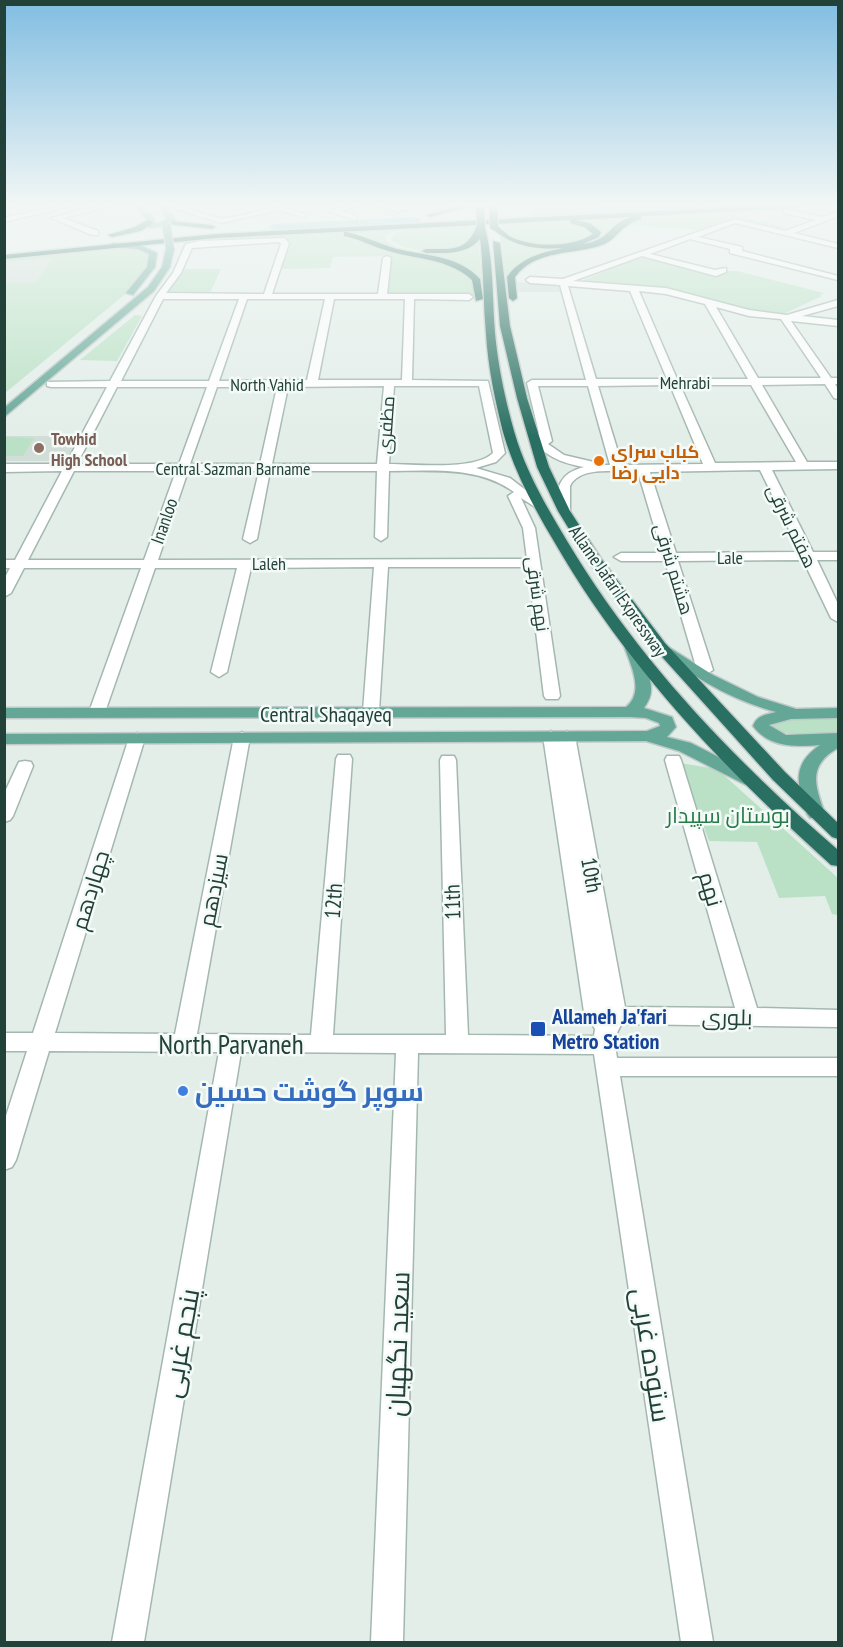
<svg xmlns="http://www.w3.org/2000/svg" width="843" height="1647" font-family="'PT Sans Narrow',Cairo,sans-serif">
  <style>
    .built { fill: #d1ded8 }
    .green { fill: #bae1c5 }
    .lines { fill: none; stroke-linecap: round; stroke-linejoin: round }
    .river { fill: #87cad7; fill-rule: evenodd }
    .minor-casing { stroke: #a5b7b1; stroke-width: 3 }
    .major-casing { stroke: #c1cac8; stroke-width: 3 }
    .highway-casing { stroke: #c1cac8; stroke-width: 3 }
    .minor { fill: #fff; fill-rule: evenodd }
    .major { fill: #64a797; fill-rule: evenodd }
    .highway { fill: #2a7062; fill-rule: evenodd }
    .major-bridge-casing { stroke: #c1cac8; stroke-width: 10; stroke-linecap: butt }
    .highway-bridge-casing { stroke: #c1cac8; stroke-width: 10; stroke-linecap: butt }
    .major-bridge { stroke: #64a797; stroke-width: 8 }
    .highway-bridge { stroke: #2a7062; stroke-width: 8 }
    .education-dot { fill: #8d6e63; stroke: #f4faf7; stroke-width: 2 }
    .food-dot { fill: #e8710a; stroke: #f4faf7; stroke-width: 2 }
    .transit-dot { fill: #1a4fb4; stroke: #f4faf7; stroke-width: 2 }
    .shop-dot { fill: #3f7fe0; stroke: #f4faf7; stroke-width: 2 }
    .labels { text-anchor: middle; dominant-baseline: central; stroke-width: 5; stroke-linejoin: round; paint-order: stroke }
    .far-street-label { font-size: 18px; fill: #214139; stroke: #f4faf7 }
    .far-education-label { font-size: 18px; font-weight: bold; fill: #785e54; stroke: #f4faf7; text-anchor: start }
    .far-food-label { font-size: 18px; font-weight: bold; fill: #c56008; stroke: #f4faf7; text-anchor: start }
    .street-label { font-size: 22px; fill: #214139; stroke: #f4faf7 }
    .park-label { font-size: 22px; fill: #277b49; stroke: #f4faf7 }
    .transit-label { font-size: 22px; font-weight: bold; fill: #164399; stroke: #f4faf7; text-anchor: start }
    .near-street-label { font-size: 27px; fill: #214139; stroke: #f4faf7 }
    .near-shop-label { font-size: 27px; font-weight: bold; fill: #366cbe; stroke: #f4faf7; text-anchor: start }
  </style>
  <rect width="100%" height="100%" fill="#e3eee9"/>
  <path class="built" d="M50 257 53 258 35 283H5L4 262Z
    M517 282 559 285 561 292H519Z
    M4 436H79L67 459 60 461H5Z"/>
  <path class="green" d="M751 210 756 211 740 212 736 216 787 227 778 228 727 218 725 220 730 221 704 230 647 227 625 223 661 214Z
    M640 215 617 224 607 237 600 242C568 250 528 251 506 277L499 231C511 250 587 252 599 234L570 220Z
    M556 220 580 223 595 232 590 239C565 244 508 255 501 222Z
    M474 223V236C471 239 466 244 462 246 447 254 403 252 391 240L394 233 425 226Z
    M404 228 386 235 385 238C393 253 437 254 452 250 461 247 470 243 478 240L482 282H479L467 269 387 247 354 234 338 232Z
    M327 232 351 235 382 247 446 262 473 279 474 295 384 296 391 256 333 257 330 268 279 269 285 241 194 243 179 258 183 244 202 238Z
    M127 246 149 251V266L134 287 5 393V283H35L53 258 5 262V257Z
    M644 256 719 275 728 271H737L824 293 820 295 822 296 779 316 676 292 578 282Z
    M181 269H221L209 295 163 294Z
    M135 315 142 316 117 361 80 360Z
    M5 437H8L34 438 23 456H5Z
    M808 717H838V733C819 733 786 739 770 726L772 721Z
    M680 763 717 769 838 878V915L832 914 825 896 779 898 757 842 709 841Z"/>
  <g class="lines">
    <path class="river" d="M626 206H699L694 209 533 216 528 213 533 210Z
      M416 217 421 220 420 222 274 230 269 227 274 224Z"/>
    <defs>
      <path id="minor" d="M4 206H12L4 209Z
        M59 206H72L4 222V218Z
        M98 206H111L63 218 98 231V235H92L51 218Z
        M168 206C187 206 202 215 219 218 234 220 268 206 288 206L286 208 307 215 303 217 278 210 221 223Z
        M345 206H358L340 211 356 216V220L328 211Z
        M380 206H418L398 212Z
        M784 209 823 217 838 212V216L794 233 838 244V248L735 223 698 237 742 247V251L838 276V280L730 253V249L690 239 650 254 715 270 726 268V272L716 276 642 256 573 281 666 288 749 310 787 315 838 300V306L802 316 838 320V326L791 321 831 378H838V384H835L838 389V399L834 398 825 384 762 385 807 462H838V469L772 470 813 552H838V560H817L838 604V622L831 618 803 560 678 561 713 670 705 675 697 670 665 561H621L614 557 621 553H662L638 472C619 472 580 465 570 486V511L564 515 558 511C555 487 560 473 584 467 560 463 543 455 528 435L534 432 539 433 527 383 532 380H586L560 285 530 283 526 280 530 277 563 279 735 219 785 231 816 220 784 213ZM568 286 630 291 667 379H596ZM639 291 666 294 705 304 748 379H677ZM716 307 749 316 781 319 821 378H758ZM670 385 703 464 622 465 598 386ZM680 385H751L796 462 715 463ZM538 386H588L610 465H600L598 463 564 455 548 444 552 441ZM760 470 800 552 676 553 650 472Z
        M284 238 289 243 272 294H378L383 258 387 256 391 258 387 294H469L473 297 469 300 414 299 412 380 488 381 505 453 496 462 476 468 510 478 546 506 540 510 521 498 535 528 560 696 558 699H546L544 696 528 567H388L379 711 371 716 363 711 374 567 251 568 227 672 219 677 211 672 237 568H155L105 712 97 717 89 712 141 568H24L11 593 4 597V579L10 568H4V560H15L62 471 4 472V464H66L107 387H51L47 386V382L110 381 156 296 173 273 186 244 200 241ZM279 242 281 244 264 294 166 293 181 273 192 248ZM163 299H239L209 381H121ZM247 299H325L307 380 219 381ZM334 299H405L402 380H318ZM384 386 377 464H272L288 387ZM394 386H479L493 453C474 471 415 464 389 464ZM117 387H207L179 464H77ZM217 387H277L260 464H190ZM74 471H176L144 560H28ZM188 471H259L243 539 250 543 257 539 270 471H377L375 537 381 541 387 537 389 471C431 471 478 466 514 492L508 496 523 528 527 559 158 560Z
        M551 731 559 736 567 731 575 736 625 1007 735 1008 665 760 667 756H679L681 760 757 1008 838 1010V1027L622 1024C614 1034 615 1045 617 1058H838V1076H620L713 1642H681L594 1054 418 1053 403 1642H371L396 1053 241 1052 144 1642H112L219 1052 49 1051 16 1160 12 1167 4 1170V1122L27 1051H4V1033H33L129 738 137 733 145 738 55 1033 175 1034 234 737 242 732 250 737 197 1034 311 1035 336 759 338 755H350L352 759 333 1035H446L440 760 442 756H454L456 760 468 1035 594 1036 595 1029 584 1012 543 736Z
        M25 761 31 762 33 766 13 816 10 820 4 822V794L17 766 19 762Z"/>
      <path id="major" d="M135 206H143L153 216 155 223 169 222 159 206H167L178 224 149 228 145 217Z
        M113 243 140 245 157 253 155 267 133 295 126 293 147 267 149 254 138 249 110 247 109 245Z
        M170 247 174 249 170 267 154 291 4 417V408L148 287 162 267 166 249Z
        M630 639C641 641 652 678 651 690 651 697 648 702 644 708L672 717 676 727 667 737 691 743 758 777 761 781 758 785H746L679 751 646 741 4 744V734L647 731 660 726 659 723 646 718 630 717 4 718V708L626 707C646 691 629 662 623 643Z
        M662 643 713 675 758 697 796 709 838 708V718L791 719 769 725 786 735 838 733V748C807 766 815 785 825 814L822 818H810L807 814C797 784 791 765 820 745 796 747 769 748 753 726 757 715 765 715 776 712 731 700 694 677 657 650L655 647Z"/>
      <path id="highway" d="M458 206H470L430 217 426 215Z
        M755 206H799L795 208 641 216V219C620 225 617 240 602 245 574 255 535 249 515 277L517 298 513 301 509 298 507 277C520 258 540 253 563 248 536 250 509 246 490 226L493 224H484C494 259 492 297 495 333 498 366 505 399 514 431 525 470 546 506 567 541 638 660 734 760 838 850V866L831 865C725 770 626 666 555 543 534 508 514 471 503 432 495 400 488 367 486 334 483 302 484 270 480 239 467 255 445 253 426 253L422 251 426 249C452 249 467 252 477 225L216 238 4 259V255L216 234ZM631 217C608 224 611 240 583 244L599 237 601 232 590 223 576 220ZM570 220V223L584 227 593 234C572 248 531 248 509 236 504 232 500 227 494 224Z
        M147 220 154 222 141 231 112 237 108 235 135 227Z
        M172 221 212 225 216 227 212 229 175 225 171 223Z
        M347 232C364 236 380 244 397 249 426 256 458 255 480 279L483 299 476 301 472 280C448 258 418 260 389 251 373 247 360 239 344 236V232Z
        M493 241 500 243 510 326 527 398 549 467 570 511 602 560 665 643 785 772 838 823V839L832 837 773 780 655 649 591 565 558 511 537 467 517 398 500 326Z"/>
    </defs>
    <use href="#minor" class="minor-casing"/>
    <use href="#major" class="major-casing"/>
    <use href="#highway" class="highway-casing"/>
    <use href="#minor" class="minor"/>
    <use href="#major" class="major"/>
    <use href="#highway" class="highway"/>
    <defs>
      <path id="major-bridge" d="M166 223 170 249"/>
      <path id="highway-bridge" d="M493 207 494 226
        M480 208 481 225"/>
    </defs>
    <use href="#major-bridge" class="major-bridge-casing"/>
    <use href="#highway-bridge" class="highway-bridge-casing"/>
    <use href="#major-bridge" class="major-bridge"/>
    <use href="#highway-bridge" class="highway-bridge"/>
  </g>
  <linearGradient id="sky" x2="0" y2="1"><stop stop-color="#81bde1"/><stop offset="0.47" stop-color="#f2f7f5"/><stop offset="1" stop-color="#f2f7f5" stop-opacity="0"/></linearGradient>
  <rect width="843" height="436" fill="url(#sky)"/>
  <circle class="education-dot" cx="39" cy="448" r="6"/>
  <circle class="food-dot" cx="599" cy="461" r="6"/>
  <rect class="transit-dot" x="530" y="1021" width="16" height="16" rx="3"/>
  <circle class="shop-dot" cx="183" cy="1091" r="6"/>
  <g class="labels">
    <g class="far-street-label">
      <text x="685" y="382">Mehrabi</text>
      <text x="267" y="384">North Vahid</text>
      <text transform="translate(386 425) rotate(-86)">مظفری</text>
      <text x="233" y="468">Central Sazman Barname</text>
      <text transform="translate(164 521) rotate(-71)">Inanloo</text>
      <text transform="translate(792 526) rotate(64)">هفتم شرقی</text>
      <text x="730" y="557">Lale</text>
      <text x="269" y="563">Laleh</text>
      <text transform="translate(674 569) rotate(73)">هشتم شرقی</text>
      <text transform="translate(618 591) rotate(55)">Allame Jafari Expressway</text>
      <text transform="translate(538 594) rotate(82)">نهم شرقی</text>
    </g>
    <g class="far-education-label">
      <text x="51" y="438">Towhid<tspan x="51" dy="21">High School</tspan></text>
    </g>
    <g class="far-food-label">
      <text x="611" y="451">کباب سرای<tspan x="611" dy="21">دایی رضا</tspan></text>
    </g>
    <g class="street-label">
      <text x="326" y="714">Central Shaqayeq</text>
      <text transform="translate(592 875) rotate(80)">10th</text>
      <text transform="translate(711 889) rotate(74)">نهم</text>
      <text transform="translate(90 890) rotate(-73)">چهاردهم</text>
      <text transform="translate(213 890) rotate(-79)">سیزدهم</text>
      <text transform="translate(333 901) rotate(-86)">12th</text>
      <text transform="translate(452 902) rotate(-92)">11th</text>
      <text transform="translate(727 1017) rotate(1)">بلوری</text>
    </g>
    <g class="park-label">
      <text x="728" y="815">بوستان سپیدار</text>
    </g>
    <g class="transit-label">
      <text x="552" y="1016">Allameh Ja'fari<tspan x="552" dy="25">Metro Station</tspan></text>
    </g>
    <g class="near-street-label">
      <text x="231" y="1044">North Parvaneh</text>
      <text transform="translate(180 1343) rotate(-80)">پنجم غربی</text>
      <text transform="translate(397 1344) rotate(-88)">سعید نگهبان</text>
      <text transform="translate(652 1355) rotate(81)">ستوده غربی</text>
    </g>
    <g class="near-shop-label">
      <text x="195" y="1091">سوپر گوشت حسین</text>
    </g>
  </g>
  <rect width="843" height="1647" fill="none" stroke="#214139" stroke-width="12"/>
</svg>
